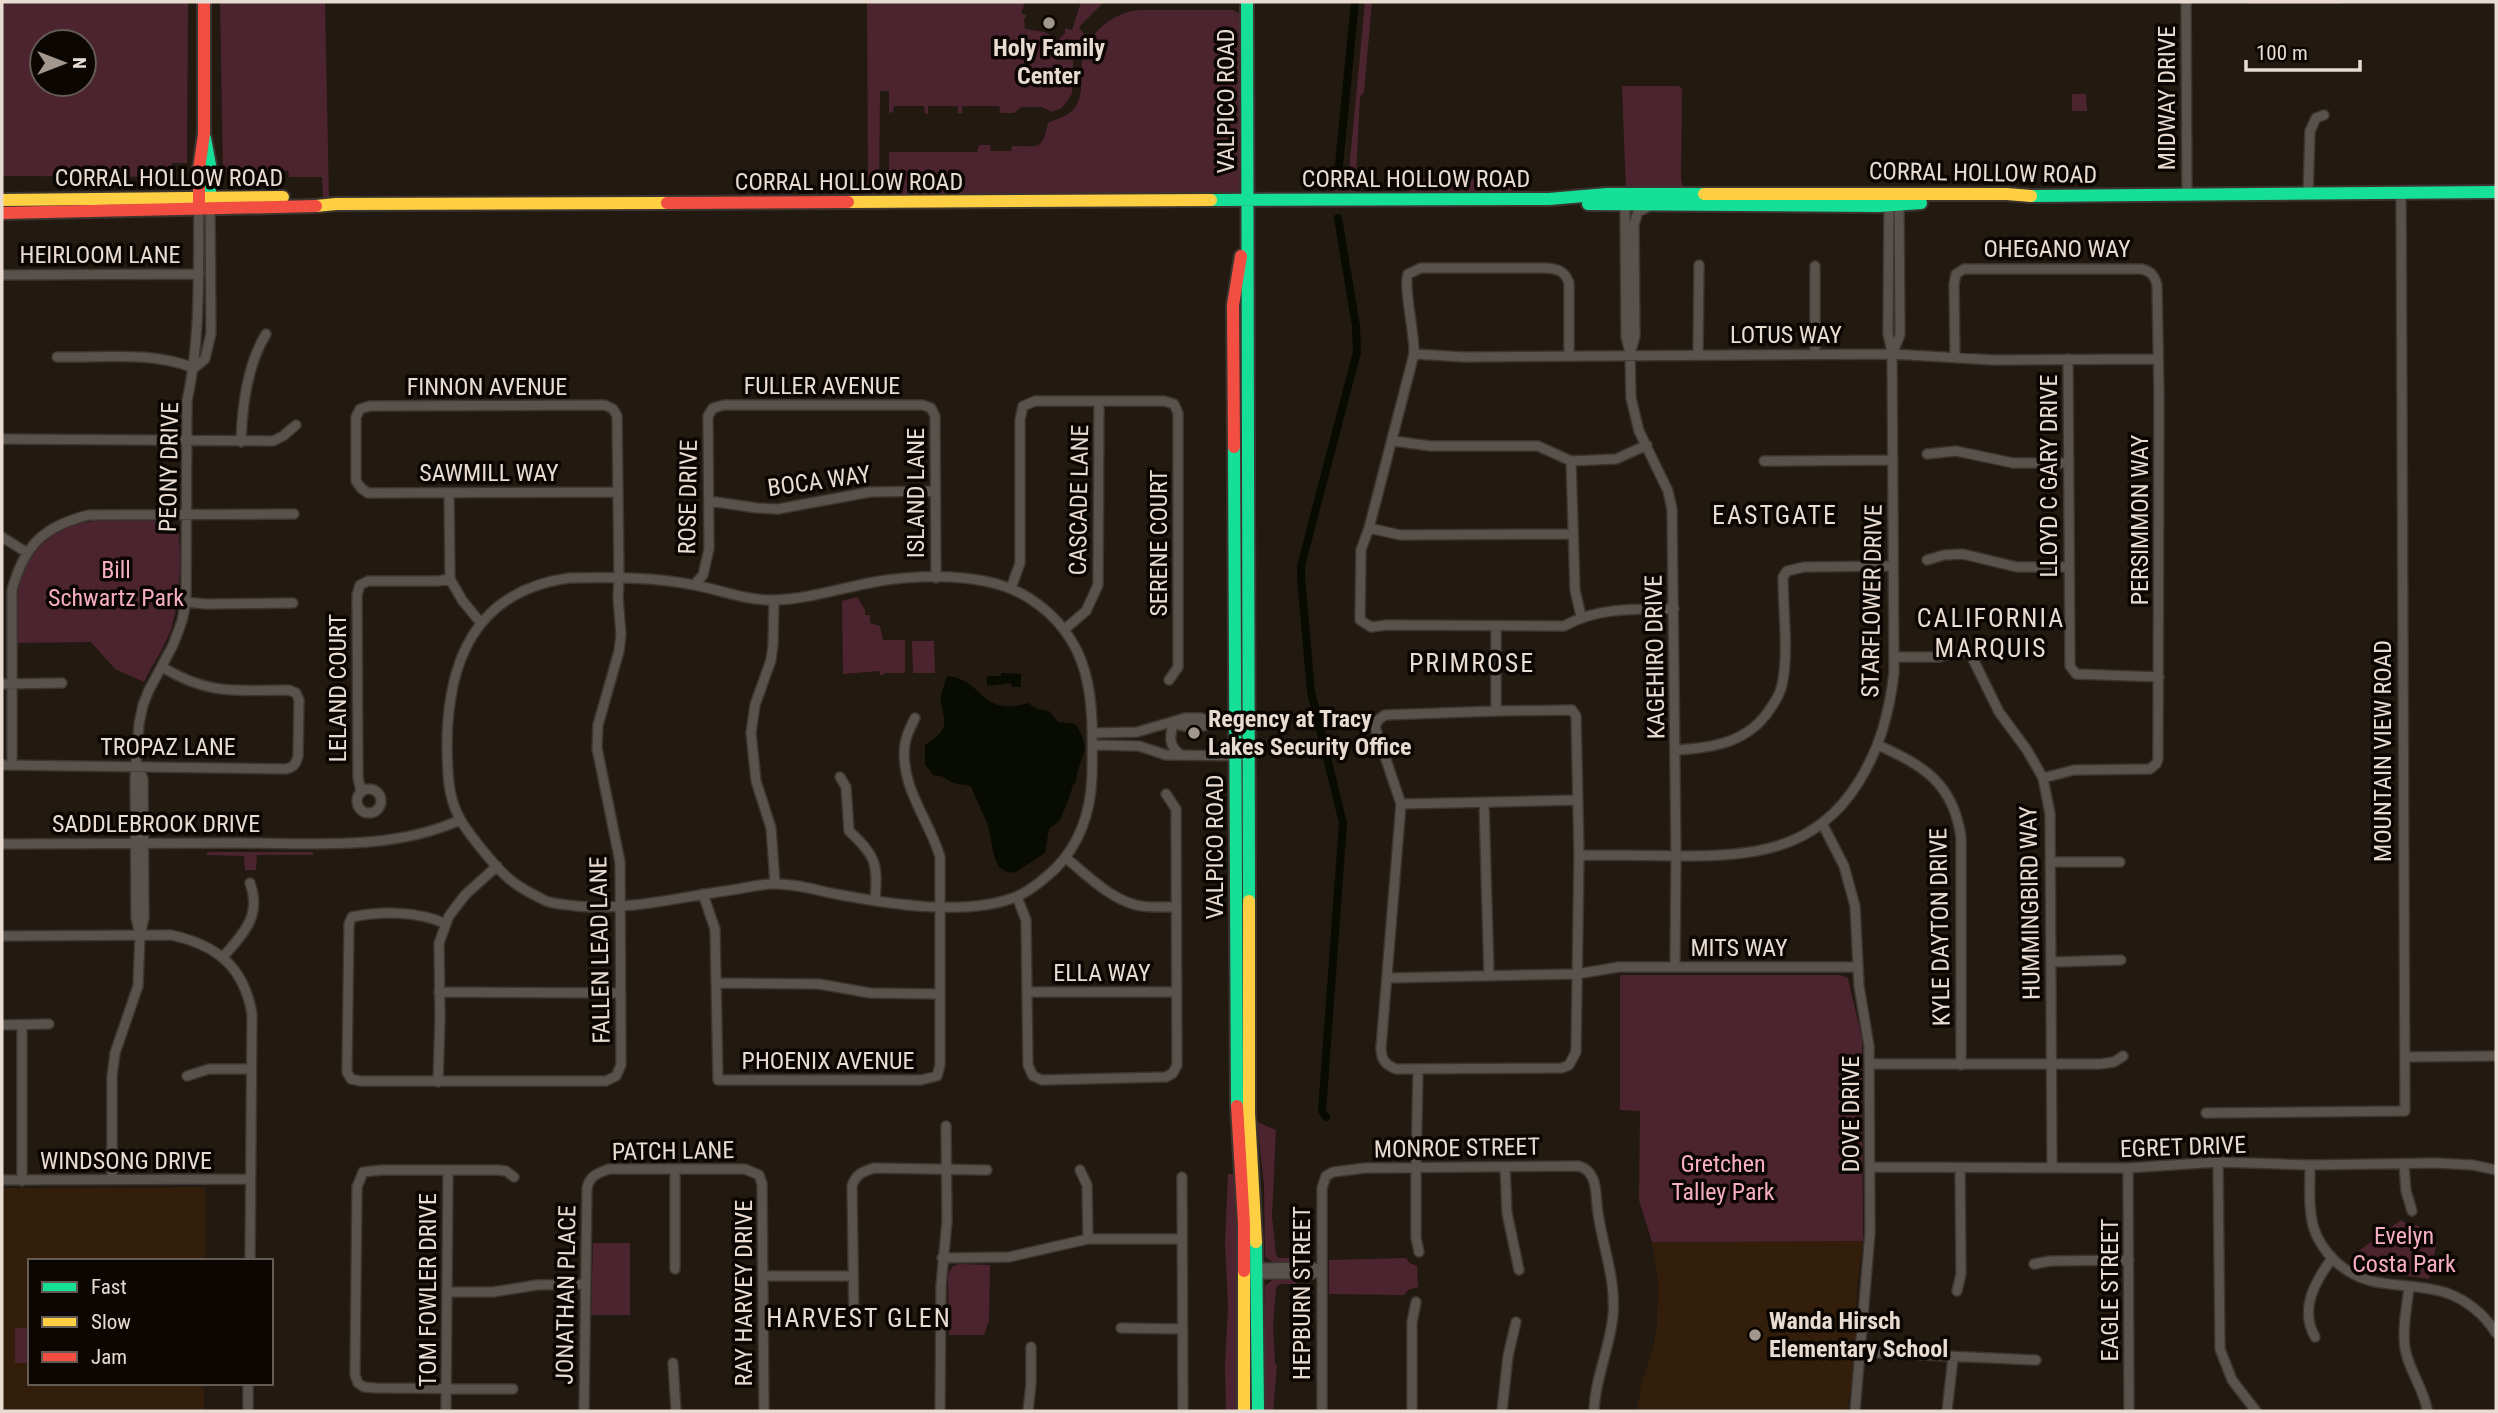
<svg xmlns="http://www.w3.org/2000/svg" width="2498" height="1413" font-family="'Roboto Condensed',sans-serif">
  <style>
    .built { fill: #321e0b }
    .green { fill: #4c242f; fill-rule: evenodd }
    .water { fill: #080b02 }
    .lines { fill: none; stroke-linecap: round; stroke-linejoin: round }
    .canal { stroke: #080b02; stroke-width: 8 }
    .street-casing { stroke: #3b342f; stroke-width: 12 }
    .fast-casing { stroke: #3b342f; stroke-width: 16 }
    .slow-casing { stroke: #3b342f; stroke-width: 16 }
    .jam-casing { stroke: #3b342f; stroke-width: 16 }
    .street { stroke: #59514c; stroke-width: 9 }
    .fast { stroke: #16e098; stroke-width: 12 }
    .slow { stroke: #ffcf43; stroke-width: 12 }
    .jam { stroke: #f24e42; stroke-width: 12 }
    .poi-dot { fill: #a2978e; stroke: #0c0602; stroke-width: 2.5 }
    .labels { text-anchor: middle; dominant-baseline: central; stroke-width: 7; stroke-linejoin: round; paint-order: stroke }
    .poi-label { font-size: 24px; font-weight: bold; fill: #e7dbd2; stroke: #0c0602; text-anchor: start }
    .street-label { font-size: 24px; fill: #e7dbd2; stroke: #0c0602 }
    .park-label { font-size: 24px; fill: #f7aec2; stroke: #0c0602 }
    .neighbourhood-label { font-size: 26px; letter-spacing: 2px; fill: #e7dbd2; stroke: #0c0602 }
  </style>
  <rect width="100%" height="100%" fill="#221911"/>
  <path class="built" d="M205 1187V1261H30V1383H204V1411H2V1188Z
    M1863 1241 1857 1287 1854 1370 1847 1411H1637L1641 1386 1653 1347 1657 1325 1658 1280 1652 1242Z"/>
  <path class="green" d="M2 2H188L187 163H172V177L2 176ZM42 42H84V84H42Z
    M220 2H325L329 199 323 198 322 177H289L288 171 223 172Z
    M867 2H1025L1021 13 1027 16 1024 19 1025 29 1045 32 1058 40 1065 33V28L1072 30 1081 2H1104L1079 27 1084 34 1073 61 1072 94 1062 108 1051 112 1042 107H1022L1014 113H1001L999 106H962V113H958V106H928V114H925L924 106H894L893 112 889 113V91H880L879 191 875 198H861L868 180Z
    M1365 2H1372L1364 92 1360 97 1355 196H1332L1333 185 1346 187 1348 181Z
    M2247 2H2342L2341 4H2247Z
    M1140 10H1233L1243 15V188L1238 194 893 198 889 191V152H977L979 145H990L991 151H1011L1012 146C1040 146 1042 151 1048 123 1058 118 1069 117 1076 106 1084 92 1080 77 1082 62 1087 34 1112 12 1140 10Z
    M1622 86H1678L1682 88 1681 180 1685 191 1626 192Z
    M2072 94H2086L2087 111H2072Z
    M1407 179H1521L1522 195H1407Z
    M94 521H169L178 527C182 557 180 604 170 632 163 650 152 665 144 682L115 669 91 642 18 643C18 626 16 610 18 594 23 553 54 525 94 521Z
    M857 597 865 610V615H870V623L880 626 883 640H905V673H884L883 675H880L879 671 843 674 842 601Z
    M912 641H934L935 673H913Z
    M207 852H313V855H257L256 870H245L244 856 207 855Z
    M1620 975H1840L1848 978 1862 1039 1863 1241 1652 1242 1639 1200 1640 1111 1620 1110Z
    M1257 1122 1276 1130 1272 1216 1276 1255 1279 1258H1296V1263H1274L1265 1257 1264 1185Z
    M1228 1174H1236L1237 1411H1227L1226 1409 1225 1366 1228 1306 1225 1243Z
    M2401 1220 2409 1225H2418L2427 1239 2437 1242 2429 1279 2375 1271 2349 1258Z
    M593 1243H630V1315H591Z
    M1406 1258 1410 1263 1417 1266 1418 1287 1408 1290 1404 1295 1329 1294V1260Z
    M959 1264 990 1265 989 1320 984 1335H949L948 1275 953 1266Z
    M1296 1279V1284H1280L1276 1287 1273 1327 1275 1364 1277 1365 1273 1411H1265V1286L1272 1280Z
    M15 1328H30V1363H15Z"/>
  <path class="water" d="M1001 673 1021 674V687H1012L1011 683 987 686V676H1001Z
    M947 676C984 679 980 718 1028 703L1037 709 1049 711 1058 722 1075 724C1095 752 1077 756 1076 783L1073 785C1072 790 1062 818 1059 821 1056 824 1052 826 1049 829L1045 853 1014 873 1005 871 999 867 994 856 988 825 971 787C965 783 961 786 954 783 945 779 946 776 933 775L925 764V745C948 729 946 728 941 702 940 694 945 684 947 676Z"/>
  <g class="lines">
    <path class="canal" d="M1337 185 1355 2
      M1326 1117 1322 1111 1343 823 1311 692 1301 577V566L1357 352 1356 326 1338 218"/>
    <defs>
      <path id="street" d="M2186 2 2187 194
        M2308 194 2310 131 2316 118 2324 115
        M1629 201 1625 205V216L1626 337 1630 353
        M1889 202 1888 334 1892 352
        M1650 206 1638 212 1634 224 1635 336 1630 354 1631 398 1639 431 1668 491 1672 509 1676 856 1675 967
        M1815 266V354
        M2 275 199 274
        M1414 354 1464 357 1892 354 1994 360 2158 359
        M1698 354 1699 265
        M1569 355V283C1565 271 1558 269 1546 268H1421L1408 274C1403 286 1415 335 1414 354L1369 528 1361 550 1360 620 1371 627 1387 625 1564 626C1598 607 1636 609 1674 609
        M57 357C103 358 151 351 194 368
        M1955 358 1954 284 1956 274 1964 269H2141C2151 271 2154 275 2157 285L2159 394 2158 759 2156 764 2150 769 2074 770 2043 778
        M2068 359 2070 666 2076 674 2159 677
        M194 368 205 359 211 333 210 208
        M2 439 273 441 283 436 296 425
        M1393 441 1431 446H1538L1571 461
        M241 442C242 406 247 365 266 334
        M1927 454 1956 451 2013 463H2068
        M1764 461 1893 460
        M449 493 450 579 462 600 480 622
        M709 501 757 508 778 509 870 492 935 491
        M1369 528 1400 535 1573 534
        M2 537 26 552
        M1927 560 1944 555 1963 554 2017 567H2069
        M569 578C612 577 657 577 699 586 724 591 748 601 775 600 807 599 838 589 869 583 916 574 987 571 1029 598 1096 641 1093 704 1092 775 1091 810 1080 844 1055 869 1043 880 1028 893 1013 898 964 916 890 904 841 895 819 891 795 883 773 884 761 884 750 887 738 889 685 896 629 911 576 906 564 904 552 905 542 899 530 893 515 885 506 876 493 864 465 830 458 815 447 793 448 771 447 747 447 661 475 591 569 578Z
        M694 585 703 575 709 549 708 416 713 408 724 405H923L931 408 935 416 936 578
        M1011 588 1020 563V420L1023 406 1035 401H1164L1174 404 1178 413V667L1169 680
        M774 600 773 645 771 660 755 705 751 733 756 781 771 828 775 883
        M186 602 205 604 293 603
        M1581 616 1575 590 1571 461 1616 459 1647 445
        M1066 628 1086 611 1098 585 1099 402
        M1894 657H1939L1960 651 1970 653 1999 712 2027 750 2043 778 2050 814 2052 1168
        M2 684 62 683
        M1496 711 1385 715 1378 720 1375 727 1401 804 1578 800
        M1093 733 1137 732 1185 718H1201L1213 723 1249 713
        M1093 745 1139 746 1166 755 1249 756
        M1878 745C1924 766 1953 783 1961 837V1065
        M1675 750C1712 748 1748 743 1770 709 1775 702 1780 694 1782 685 1789 653 1783 611 1783 577L1787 571 1804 567 1893 566
        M1181 755C1168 746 1170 737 1173 723 1184 728 1202 728 1213 723
        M2 765 286 769C294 767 296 764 298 756L299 700 296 693 289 690C236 690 210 696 162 667
        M12 765V590C24 546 43 526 89 515L294 514
        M840 777 846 787 849 831C876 856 878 863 875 900
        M357 801a12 12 0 1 1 24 0a12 12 0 1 1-24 0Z
        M361 792 358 777 357 595 360 585 368 581H438L450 579
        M1484 803 1489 976
        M1401 804 1381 1048C1381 1060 1386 1065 1396 1069L1562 1068 1569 1065 1576 1052 1579 855 1576 716 1572 710 1496 711V626
        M1822 823 1844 866 1855 906 1859 986 1869 1046 1870 1233 1855 1411
        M2 844C80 844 159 843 238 843 311 843 392 851 460 820
        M1579 855C1611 855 1643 855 1675 856 1750 856 1814 853 1858 783 1880 748 1889 714 1894 673L1892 354 1900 335 1899 203
        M1066 858C1087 875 1109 898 1136 905 1148 908 1162 907 1175 907
        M2050 862H2120
        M703 894 715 929 718 1080H921L937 1076 940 1065V857C929 819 899 786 905 744 906 735 911 726 915 718
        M1017 897 1026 920 1028 1065 1033 1076 1042 1080 1166 1077 1173 1073 1177 1065 1176 809 1166 794
        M446 924C419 911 382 911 352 917L349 924 347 1072 351 1079 360 1081H606L616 1076 621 1065 620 862 597 748 598 725 619 651 621 635 618 597 619 578 617 416 613 409 605 405 370 406 360 409 356 417V481L361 488 368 493 618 492
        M140 935 136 918 135 779 139 724 143 705 149 690 173 645 182 621 186 602 187 401C201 337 198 273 199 208
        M2 936 171 935C217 945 244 967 252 1014L250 1261
        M223 957C243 934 262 916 250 883
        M2051 962 2121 960
        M1387 978 1577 974 1619 967H1858
        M716 983 819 984 870 993 940 994
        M439 992 621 993
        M1027 992H1177
        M2 1025 49 1024
        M22 1026V1181
        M2405 1057 2496 1056
        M1869 1064H2100L2114 1062 2123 1056
        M1418 1069 1416 1167V1238L1419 1252
        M187 1076 209 1069H251
        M438 1082 440 1017 439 943 449 916 465 895 497 866
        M2206 1113 2405 1111 2401 193
        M2218 1162 2220 1349 2232 1380 2256 1411
        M2404 1164 2406 1191 2412 1211
        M2310 1165C2310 1186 2308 1209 2314 1229 2318 1241 2326 1252 2335 1261 2371 1294 2405 1279 2447 1293 2468 1301 2484 1314 2496 1333
        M1505 1167 1507 1213 1519 1270
        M1871 1167 2128 1168 2218 1162 2310 1165 2435 1163 2473 1165 2496 1170
        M2128 1168 2129 1411
        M1080 1170 1087 1185 1088 1239
        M1182 1177 1183 1411
        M2 1180 250 1179
        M112 1180V1076L115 1053 138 986 140 935 144 918 143 779 138 767
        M942 1258 1009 1257 1088 1239H1182
        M2034 1264 2050 1261 2129 1260
        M1254 1268 1312 1267 1322 1271
        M675 1269V1169
        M1243 1274H1312L1322 1271
        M763 1276H853
        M2409 1287C2407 1307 2402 1328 2405 1348 2408 1369 2423 1387 2427 1409
        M1957 1291 1961 1274 1960 1168
        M447 1292H493L537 1285 585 1284
        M854 1324 852 1186C856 1174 862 1172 874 1168L987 1170
        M1121 1328 1183 1329
        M2315 1337C2299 1309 2315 1282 2332 1258
        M1861 1352 2036 1360
        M673 1363 676 1411
        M513 1389 376 1388 364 1387 358 1383 355 1375 357 1187 363 1172 381 1170H498L506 1171 514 1177
        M248 1411V1383
        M446 1411 448 1170
        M584 1411 587 1188C590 1175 598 1173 609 1169H745L759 1175 762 1184 764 1411
        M940 1411 941 1286 947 1221 946 1126
        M1028 1411 1031 1384V1347
        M1322 1411V1188L1326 1176 1333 1172 1365 1168 1579 1166C1599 1172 1595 1196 1598 1213 1603 1248 1616 1279 1613 1315 1610 1348 1595 1378 1594 1411
        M1412 1411V1322L1416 1302
        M1502 1411 1508 1356 1516 1322
        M1947 1411 1953 1358"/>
      <path id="fast" d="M1247 2 1249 901
        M205 138 210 165V207
        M2031 196 2496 192
        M1211 200 1549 199 1607 194H1704
        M1588 204 1879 206 1921 203
        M1234 447 1237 1106
        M1256 1242 1258 1411"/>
      <path id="slow" d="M1704 194H2007L2031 196
        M2 200 283 197
        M848 202 1211 200
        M316 206 336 204 667 203
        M1249 901V1113L1256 1242
        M1244 1271V1411"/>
      <path id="jam" d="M667 203 848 202
        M199 207V169L204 134V2
        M2 213 316 206
        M1234 447 1233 305 1241 256
        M1237 1106 1244 1224V1271"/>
    </defs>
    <use href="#street" class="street-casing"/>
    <use href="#fast" class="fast-casing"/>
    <use href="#slow" class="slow-casing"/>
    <use href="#jam" class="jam-casing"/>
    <use href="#street" class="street"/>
    <use href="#fast" class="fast"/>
    <use href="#slow" class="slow"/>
    <use href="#jam" class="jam"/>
  </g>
  <g class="poi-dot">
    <circle cx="1049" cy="23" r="7"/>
    <circle cx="1194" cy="733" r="7"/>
    <circle cx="1755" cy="1335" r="7"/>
  </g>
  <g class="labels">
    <g class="poi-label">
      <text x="1049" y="48" text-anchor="middle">Holy Family<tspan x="1049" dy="28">Center</tspan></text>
      <text x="1208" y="719">Regency at Tracy<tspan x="1208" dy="28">Lakes Security Office</tspan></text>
      <text x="1769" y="1321">Wanda Hirsch<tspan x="1769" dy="28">Elementary School</tspan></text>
    </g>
    <g class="street-label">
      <text transform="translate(2167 98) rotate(-90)">MIDWAY DRIVE</text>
      <text transform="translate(1226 101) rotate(-90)">VALPICO ROAD</text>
      <text transform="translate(1983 173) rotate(1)">CORRAL HOLLOW ROAD</text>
      <text x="169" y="178">CORRAL HOLLOW ROAD</text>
      <text x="1416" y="179">CORRAL HOLLOW ROAD</text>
      <text x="849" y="182">CORRAL HOLLOW ROAD</text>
      <text x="2057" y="249">OHEGANO WAY</text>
      <text x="100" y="255">HEIRLOOM LANE</text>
      <text x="1786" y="335">LOTUS WAY</text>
      <text x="822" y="386">FULLER AVENUE</text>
      <text x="487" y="387">FINNON AVENUE</text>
      <text transform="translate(169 467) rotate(-89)">PEONY DRIVE</text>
      <text x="489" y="473">SAWMILL WAY</text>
      <text transform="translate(2049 476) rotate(-90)">LLOYD C GARY DRIVE</text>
      <text transform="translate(819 481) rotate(-8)">BOCA WAY</text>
      <text transform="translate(916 493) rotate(-90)">ISLAND LANE</text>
      <text transform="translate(688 497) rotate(-89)">ROSE DRIVE</text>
      <text transform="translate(1079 500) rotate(-89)">CASCADE LANE</text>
      <text transform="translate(2140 520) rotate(-90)">PERSIMMON WAY</text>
      <text transform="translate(1159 543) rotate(-90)">SERENE COURT</text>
      <text transform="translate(1872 601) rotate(-89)">STARFLOWER DRIVE</text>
      <text transform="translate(1655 657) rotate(-91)">KAGEHIRO DRIVE</text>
      <text transform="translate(338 688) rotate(-90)">LELAND COURT</text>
      <text x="168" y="747">TROPAZ LANE</text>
      <text transform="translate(2383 751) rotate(-90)">MOUNTAIN VIEW ROAD</text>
      <text x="156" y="824">SADDLEBROOK DRIVE</text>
      <text transform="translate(1215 847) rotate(-90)">VALPICO ROAD</text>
      <text transform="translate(2030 903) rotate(-91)">HUMMINGBIRD WAY</text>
      <text transform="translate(1940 927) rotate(-91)">KYLE DAYTON DRIVE</text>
      <text x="1739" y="948">MITS WAY</text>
      <text transform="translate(600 950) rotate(-91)">FALLEN LEAD LANE</text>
      <text x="1102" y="973">ELLA WAY</text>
      <text x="828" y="1061">PHOENIX AVENUE</text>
      <text transform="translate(1851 1114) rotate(-90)">DOVE DRIVE</text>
      <text transform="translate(2183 1147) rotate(-2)">EGRET DRIVE</text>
      <text transform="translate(1457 1148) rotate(-1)">MONROE STREET</text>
      <text transform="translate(673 1151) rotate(-1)">PATCH LANE</text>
      <text x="126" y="1161">WINDSONG DRIVE</text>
      <text transform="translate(428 1290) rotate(-90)">TOM FOWLER DRIVE</text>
      <text transform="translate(2110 1290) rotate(-90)">EAGLE STREET</text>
      <text transform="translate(744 1293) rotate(-90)">RAY HARVEY DRIVE</text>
      <text transform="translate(1302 1293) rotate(-90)">HEPBURN STREET</text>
      <text transform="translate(566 1295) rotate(-89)">JONATHAN PLACE</text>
    </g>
    <g class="park-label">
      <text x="116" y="570">Bill<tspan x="116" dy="28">Schwartz Park</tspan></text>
      <text x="1723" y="1164">Gretchen<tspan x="1723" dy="28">Talley Park</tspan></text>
      <text x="2404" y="1236">Evelyn<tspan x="2404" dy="28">Costa Park</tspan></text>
    </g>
    <g class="neighbourhood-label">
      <text x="1775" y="515">EASTGATE</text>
      <text x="1991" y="618">CALIFORNIA<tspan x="1991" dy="30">MARQUIS</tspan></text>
      <text x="1472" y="663">PRIMROSE</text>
      <text x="859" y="1318">HARVEST GLEN</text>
    </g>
  </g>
  <rect width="2498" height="1413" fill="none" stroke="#e7dbd2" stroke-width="7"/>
  <rect x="28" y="1259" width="245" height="126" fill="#0c0602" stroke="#645b55" stroke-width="2"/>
  <rect x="42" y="1282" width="35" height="10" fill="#16e098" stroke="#645b55" stroke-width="2"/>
  <text x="91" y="1294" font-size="21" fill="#e7dbd2">Fast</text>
  <rect x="42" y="1317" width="35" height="10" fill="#ffcf43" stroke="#645b55" stroke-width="2"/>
  <text x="91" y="1329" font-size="21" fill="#e7dbd2">Slow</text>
  <rect x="42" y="1352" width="35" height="10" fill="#f24e42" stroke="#645b55" stroke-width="2"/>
  <text x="91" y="1364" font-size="21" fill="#e7dbd2">Jam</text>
  <g transform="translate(63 63) rotate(90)"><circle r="33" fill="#0c0602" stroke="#645b55" stroke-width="2"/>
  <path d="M0-5L12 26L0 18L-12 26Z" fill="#a2978e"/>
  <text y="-10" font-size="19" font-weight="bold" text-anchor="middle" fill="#e7dbd2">N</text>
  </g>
  <path d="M2246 60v10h114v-10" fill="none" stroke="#e7dbd2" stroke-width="3.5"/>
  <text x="2256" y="60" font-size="21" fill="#e7dbd2" stroke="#0c0602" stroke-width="5" paint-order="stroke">100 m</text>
</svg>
